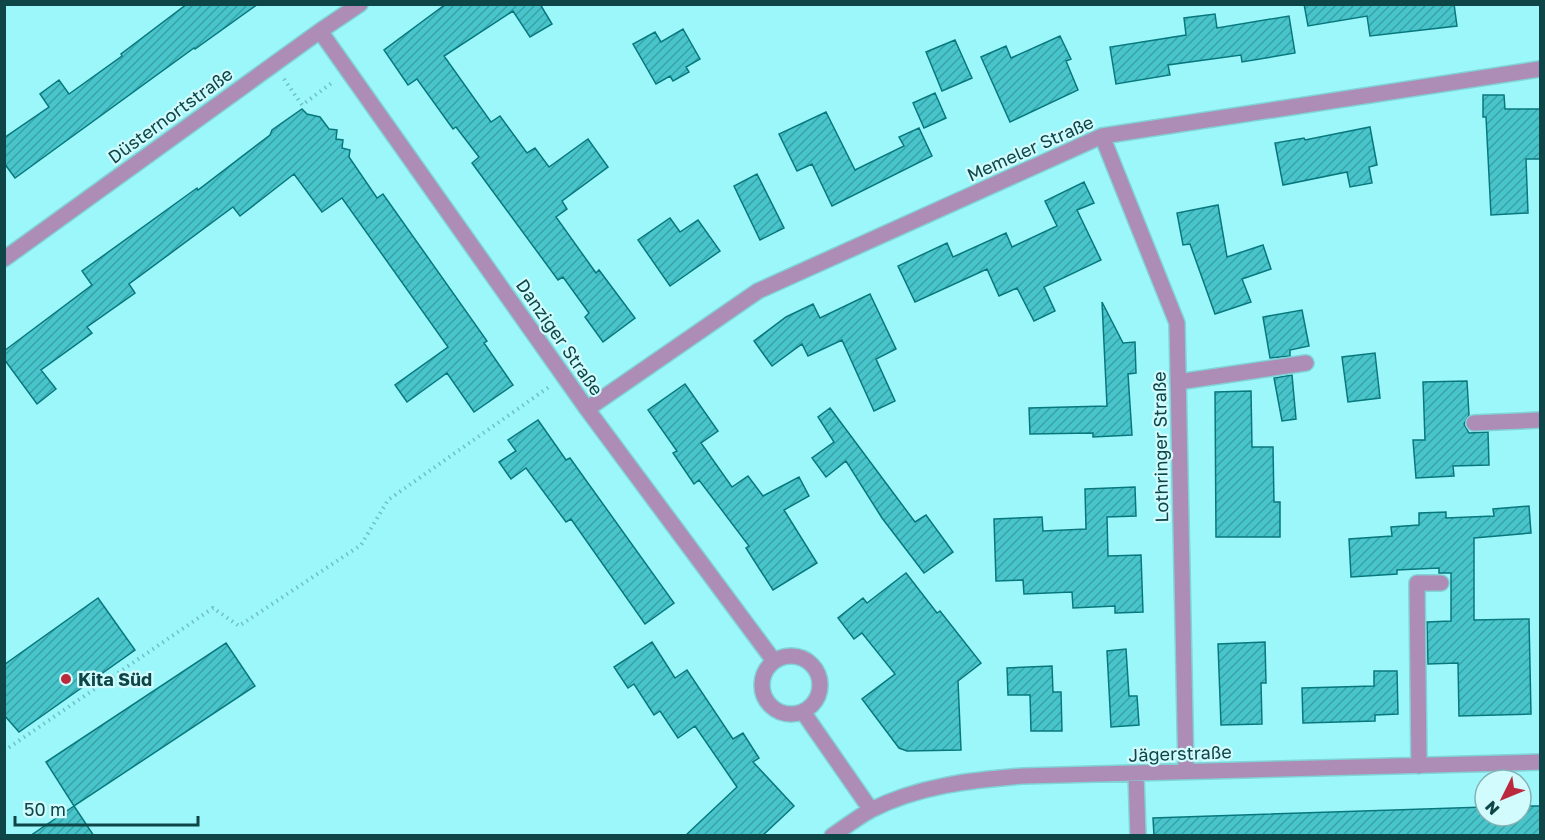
<svg xmlns="http://www.w3.org/2000/svg" width="1545" height="840" font-family="'Golos Text',sans-serif">
  <style>
    .building { fill: url(#building-hatch); stroke: #09787d; stroke-width: 1.5 }
    .lines { fill: none; stroke-linecap: round; stroke-linejoin: round }
    .minor-casing { stroke: #80d3d7; stroke-width: 18 }
    .path { stroke: #70c0c3; stroke-width: 4; stroke-dasharray: 1.5 4.5; stroke-linecap: butt }
    .minor { stroke: #ad8cb5; stroke-width: 15 }
    .poi-dot { fill: #ba293c; stroke: #d1fbfd; stroke-width: 2 }
    .labels { text-anchor: middle; dominant-baseline: central; stroke-width: 4.5; stroke-linejoin: round; paint-order: stroke }
    .street-label { font-size: 18px; fill: #0e4547; stroke: #d1fbfd }
    .poi-label { font-size: 18px; font-weight: bold; fill: #0e4547; stroke: #d1fbfd; text-anchor: start }
  </style>
  <defs>
    <pattern id="building-hatch" width="6" height="6" patternUnits="userSpaceOnUse" patternTransform="scale(1.5)"><rect width="6" height="6" fill="#48c5cb"/><path d="M-1 1l2-2M0 6l6-6M5 7l2-2" fill="none" stroke="#3aa2a7"/></pattern>
  </defs>
  <rect width="100%" height="100%" fill="#9cf7fb"/>
  <path class="building" d="M187 4H258L195 49 194 48 15 178 4 163V138L49 107 40 94 59 80 69 94 122 56 121 54Z
    M446 4H540L552 24 530 37 513 11 444 56 491 122 500 116 527 153 535 148 549 167 588 139 608 167 562 201 567 209 556 217 596 273 599 270 635 318 603 342 585 317 589 313 563 277 558 280 472 163 479 157 456 127 453 129 417 79 408 85 384 50Z
    M1304 4H1454L1457 26 1370 36 1367 16 1308 26Z
    M1215 14 1217 28 1289 16 1295 53 1242 62 1241 55 1168 65 1170 75 1116 84 1110 47 1186 35 1184 18Z
    M683 29 700 59 686 67 689 72 673 81 670 76 656 84 633 44 655 32 661 42Z
    M1060 36 1071 59 1066 61 1078 90 1010 122 981 57 1006 46 1011 58Z
    M955 40 972 78 942 91 926 52Z
    M935 93 946 118 924 128 913 103Z
    M1483 95H1504L1505 109H1540V159H1526L1528 213 1491 215 1486 117H1483Z
    M302 109 307 114 320 117 329 129 337 130 336 139 343 140 342 148 350 150 349 157 377 198 383 194 487 341 484 343 513 385 474 412 447 373 407 402 395 385 448 347 342 198 322 212 294 174 240 216 233 207 129 284 135 293 87 327 92 333 41 370 56 389 37 404 4 359V351L92 285 82 271 197 188 198 190 270 135 272 130Z
    M826 112 855 170 904 146 899 137 919 128 932 156 832 206 812 164 797 171 779 134Z
    M1370 127 1377 165 1369 167 1372 183 1350 187 1347 172 1283 185 1275 143 1304 138 1305 140Z
    M757 174 784 228 760 240 734 186Z
    M1084 182 1094 203 1077 210 1101 260 1044 287 1055 311 1034 321 1017 288 999 296 987 269 915 302 898 266 947 243 953 257 1006 233 1012 247 1057 226 1045 201Z
    M1218 205 1227 257 1263 245 1271 269 1242 279 1251 302 1215 314 1190 244 1183 245 1177 213Z
    M670 218 680 232 698 220 720 251 670 286 638 240Z
    M870 294 896 349 876 359 895 401 874 411 842 340 808 356 802 344 772 366 754 341 786 317 813 304 820 318Z
    M1102 302 1123 343 1135 342 1136 373 1128 374 1132 435 1093 437V433L1030 434 1029 408 1107 406Z
    M1302 310 1309 346 1290 350V356L1270 358 1263 317Z
    M1375 353 1380 398 1348 402 1342 357Z
    M1292 375 1296 419 1282 421 1274 378Z
    M1467 381 1469 415 1464 424 1469 433 1488 432 1489 465 1453 466 1454 476 1416 478 1413 440H1425L1423 382Z
    M685 384 718 431 701 443 732 487 748 476 763 496 799 477 809 496 784 510 817 563 773 590 746 548 749 546 699 480 694 484 673 453 677 451 648 410Z
    M1251 391 1252 447H1273L1274 502H1280V537H1216L1215 392Z
    M830 408 915 522 926 515 953 552 924 573 882 518 846 461 826 477 812 458 834 442 818 417Z
    M538 420 566 460 570 458 575 465 674 603 645 624 571 519 566 522 526 468 511 479 499 462 516 451 508 440Z
    M1135 487 1136 516 1107 517 1108 556 1141 555 1143 612 1115 613V606L1073 608 1072 592 1024 594 1023 580 996 581 994 519 1042 517 1043 531 1086 529 1085 489Z
    M1529 506 1531 533 1474 538V620L1529 619 1531 714 1459 716 1458 663 1428 664 1427 622 1451 621V573H1439V568L1397 570V574L1351 577 1349 539 1392 536 1391 527 1419 525V513L1446 512V518L1494 516 1493 509Z
    M906 573 937 613 940 611 981 663 958 681 961 750 907 751 899 748 862 699 895 674 862 633 854 639 838 618 863 598 867 603Z
    M98 598 135 650 19 732 4 715V665Z
    M652 642 675 678 687 670 733 739 743 733 759 758 753 762 794 806 762 836H685L737 787 695 726 678 738 660 711 654 715 634 684 628 688 614 667Z
    M1265 642 1266 683H1261L1262 724 1221 725 1218 644Z
    M226 643 255 686 74 806 46 762Z
    M1126 649 1129 696H1137L1139 725 1111 727 1107 651Z
    M1052 666 1053 692H1061L1062 731H1031L1030 695H1008L1007 668Z
    M1374 671H1397L1398 714 1375 715V721L1303 723 1302 688 1374 686Z
    M74 806 94 836H30Z
    M1521 806H1540V836H1154L1153 818 1485 807V816H1521Z"/>
  <g class="lines">
    <defs>
      <path id="minor" d="M320 31 587 409 774 661
        M1102 136 1177 323 1186 772
        M4 259 320 31 360 4
        M1178 382 1306 363
        M587 409 758 291 1102 136 1540 69
        M1474 423 1540 420
        M762 685a29 29 0 1 1 58 0a29 29 0 1 1-58 0Z
        M803 712 871 810
        M1419 766 1417 583H1441
        M1136 774 1138 836
        M832 836C845 827 858 817 871 810 918 786 971 780 1023 776L1540 762"/>
    </defs>
    <use href="#minor" class="minor-casing"/>
    <path class="path" d="M284 79 302 105 333 82
      M4 751 213 608 239 626 361 545 388 500 549 387"/>
    <use href="#minor" class="minor"/>
  </g>
  <circle class="poi-dot" cx="66" cy="679" r="6"/>
  <g class="labels">
    <g class="street-label">
      <text transform="translate(170 115) rotate(-36)">Düsternortstraße</text>
      <text transform="translate(1030 148) rotate(-24)">Memeler Straße</text>
      <text transform="translate(560 337) rotate(55)">Danziger Straße</text>
      <text transform="translate(1160 447) rotate(-91)">Lothringer Straße</text>
      <text transform="translate(1180 753) rotate(-2)">Jägerstraße</text>
    </g>
    <g class="poi-label">
      <text x="78" y="679">Kita Süd</text>
    </g>
  </g>
  <rect width="1545" height="840" fill="none" stroke="#0e4547" stroke-width="12"/>
  <g transform="translate(1503 798) rotate(227)"><circle r="28" fill="#d1fbfd" stroke="#83b2b4" stroke-width="1.5"/>
  <path d="M0-4.5L10 22L0 15L-10 22Z" fill="#ba293c"/>
  <text y="-9" font-size="16" font-weight="bold" text-anchor="middle" fill="#0e4547">N</text>
  </g>
  <path d="M15 816v9h183v-9" fill="none" stroke="#0e4547" stroke-width="3"/>
  <text x="24" y="816" font-size="18" fill="#0e4547" stroke="#d1fbfd" stroke-width="4.5" paint-order="stroke">50 m</text>
</svg>
